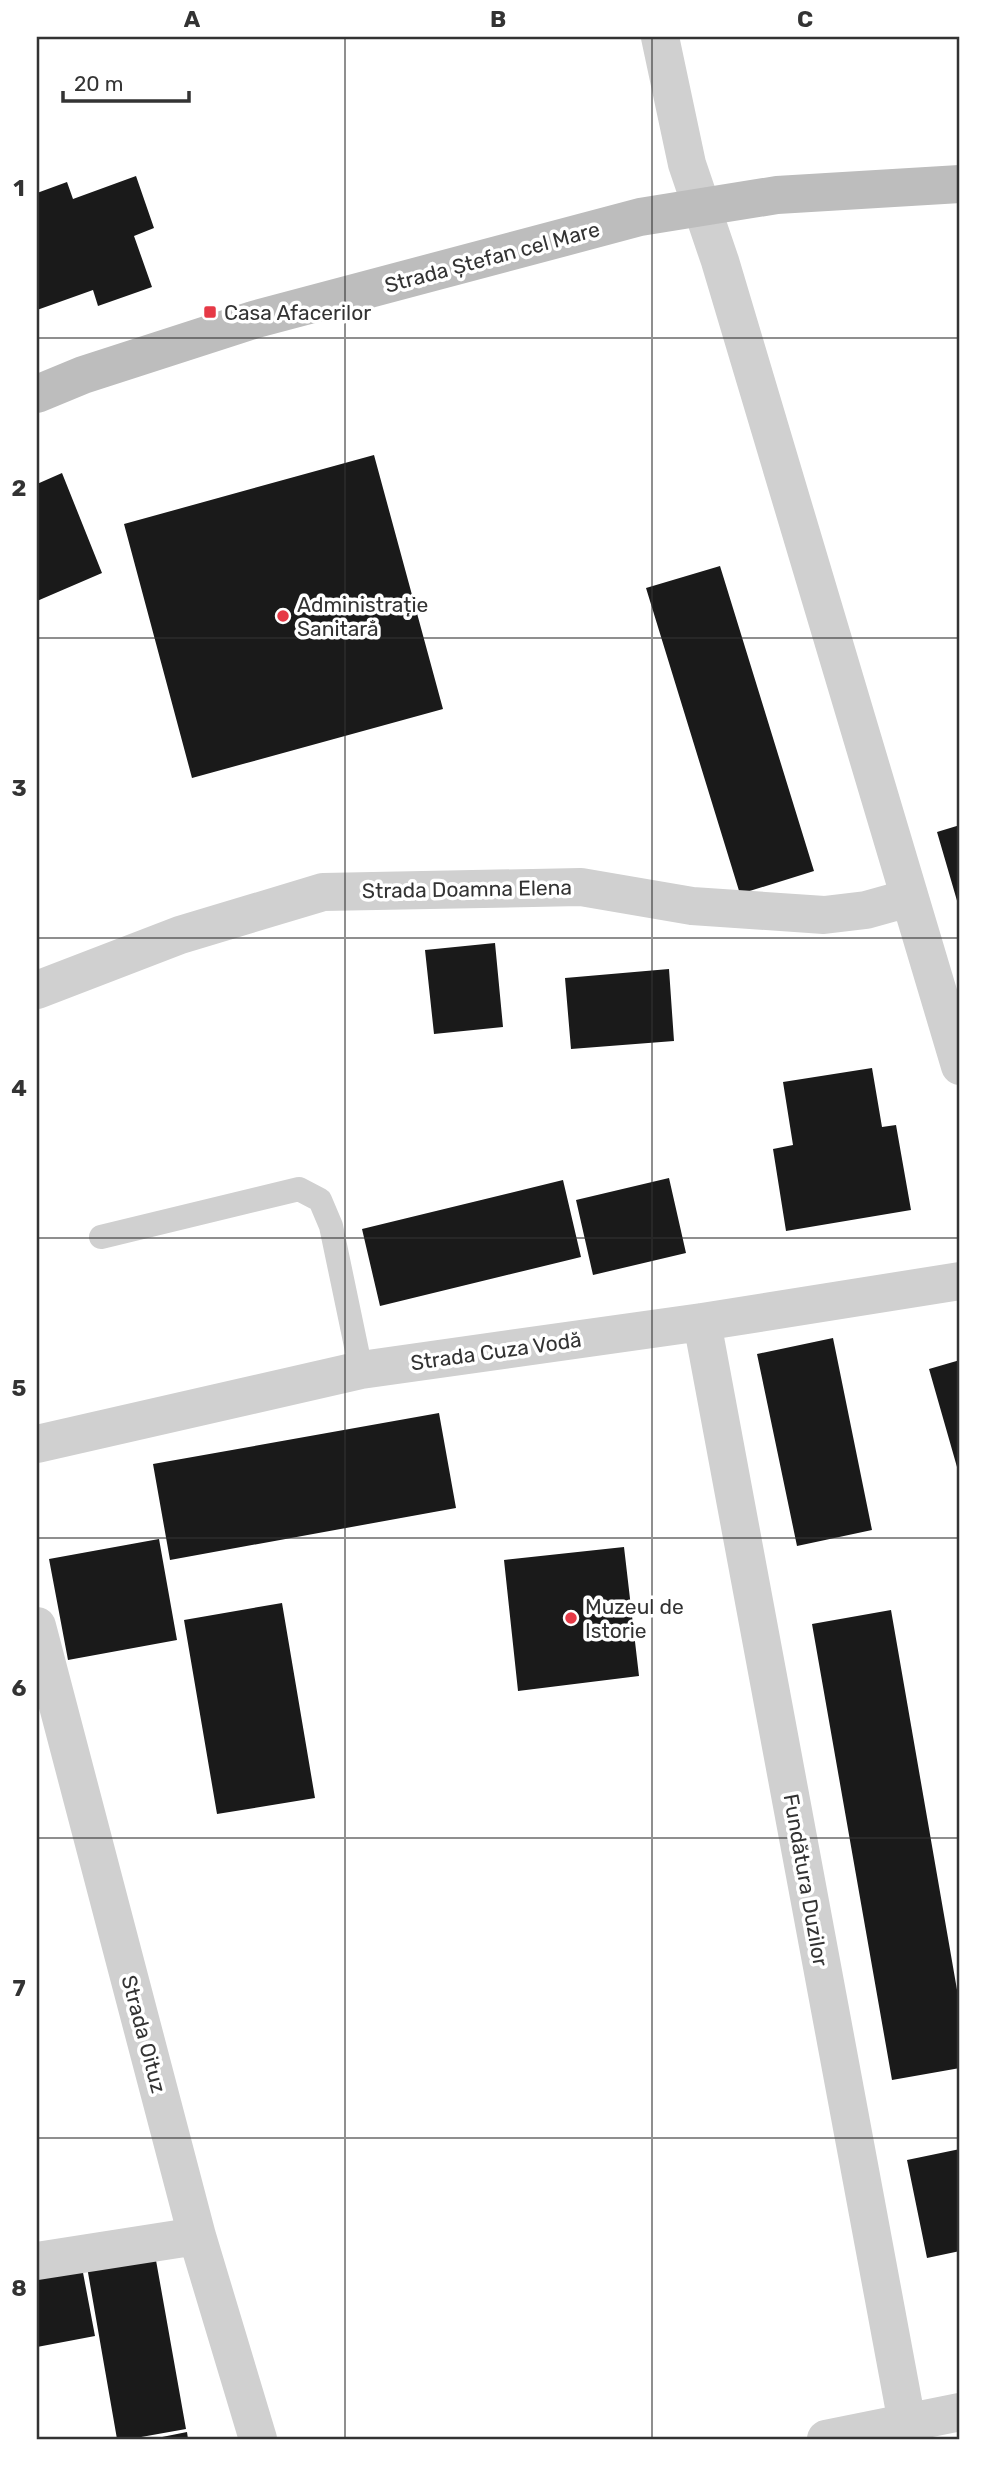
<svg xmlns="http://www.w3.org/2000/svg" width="997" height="2476" font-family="Rubik,sans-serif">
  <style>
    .building { fill: #1a1a1a }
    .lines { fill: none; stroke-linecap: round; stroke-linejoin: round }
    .lane { stroke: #d0d0d0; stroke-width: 24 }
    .street { stroke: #d0d0d0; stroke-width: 38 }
    .secondary { stroke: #bdbdbd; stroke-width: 38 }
    .grid { fill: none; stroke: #333; stroke-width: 2; stroke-opacity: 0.55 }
    .poi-dot { fill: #e63946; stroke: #fff; stroke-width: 2.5 }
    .labels { text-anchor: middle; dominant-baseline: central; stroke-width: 7; stroke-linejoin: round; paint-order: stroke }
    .street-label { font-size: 21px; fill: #333; stroke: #fff }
    .poi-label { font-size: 21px; fill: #333; stroke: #fff; text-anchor: start }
    .neatline { fill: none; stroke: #333; stroke-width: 2.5 }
    .grid-label { font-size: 23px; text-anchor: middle; font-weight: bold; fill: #333 }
  </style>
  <rect width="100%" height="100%" fill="#fff"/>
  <path class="building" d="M136 176 154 228 134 236 152 287 98 306 93 290 37 310V193L67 182 73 199Z
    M374 455 443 709 192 778 124 524Z
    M62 473 102 573 37 601V484Z
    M720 566 814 871 740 894 646 588Z
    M960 825V911L937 832Z
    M495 943 503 1027 434 1034 425 950Z
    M669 969 674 1041 571 1049 565 978Z
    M872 1068 882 1127 896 1125 911 1210 786 1231 773 1149 793 1145 783 1082Z
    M669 1178 686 1253 593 1275 576 1200Z
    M563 1180 581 1257 380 1306 362 1229Z
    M833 1338 872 1530 797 1546 757 1354Z
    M960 1360V1474H959L929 1369Z
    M439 1413 456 1508 170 1560 153 1464Z
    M159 1539 177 1640 68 1660 49 1559Z
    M624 1547 639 1676 518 1691 504 1560Z
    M282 1603 315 1798 217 1814 184 1620Z
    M891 1610 960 2007V2068L892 2080 812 1624Z
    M960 2149V2251L927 2258 907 2160Z
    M154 2249 186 2429 130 2439H117L86 2261Z
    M81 2262 95 2336 37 2347V2271Z
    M187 2432 188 2439H157V2438Z"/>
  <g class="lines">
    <path class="lane" d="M101 1237 299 1189 320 1200 331 1226 361 1370"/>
    <path class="street" d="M660 37 687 164 720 261 960 1066
      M37 990 180 935 323 892 581 887 692 906 824 915 866 910 909 898
      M702 1322 910 2439
      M37 1444 361 1370 702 1322 960 1281
      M37 1626 197 2236 258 2439
      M37 2261 197 2236
      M826 2439 960 2412"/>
    <path class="secondary" d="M37 394 83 375 253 320 640 217 777 195 960 184"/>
  </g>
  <path class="grid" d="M345 37V2439M652 37V2439M37 338H960M37 638H960M37 938H960M37 1238H960M37 1538H960M37 1838H960M37 2138H960"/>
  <g class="poi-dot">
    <rect x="203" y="305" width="14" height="14" rx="3.5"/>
    <circle cx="283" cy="616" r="7"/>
    <circle cx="571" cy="1618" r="7"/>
  </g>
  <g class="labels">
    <g class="street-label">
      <text transform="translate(492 257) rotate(-15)">Strada Ștefan cel Mare</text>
      <text transform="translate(467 889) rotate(-1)">Strada Doamna Elena</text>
      <text transform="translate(496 1351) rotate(-8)">Strada Cuza Vodă</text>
      <text transform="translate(806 1880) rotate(80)">Fundătura Duzilor</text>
      <text transform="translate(144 2034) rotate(75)">Strada Oituz</text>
    </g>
    <g class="poi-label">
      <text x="224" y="312">Casa Afacerilor</text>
      <text x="297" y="604">Administrație<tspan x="297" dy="24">Sanitară</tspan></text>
      <text x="585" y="1606">Muzeul de<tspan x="585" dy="24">Istorie</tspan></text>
    </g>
  </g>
  <rect width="997" height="2476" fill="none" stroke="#ffffff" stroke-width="77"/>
  <path d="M63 91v10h126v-10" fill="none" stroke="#333333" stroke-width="3.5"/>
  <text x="74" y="91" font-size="21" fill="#333333" stroke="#ffffff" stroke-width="5" paint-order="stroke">20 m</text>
  <rect x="38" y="38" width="920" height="2400" class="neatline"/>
  <g class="grid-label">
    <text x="192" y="27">A</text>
    <text x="498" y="27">B</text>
    <text x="805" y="27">C</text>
    <text x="19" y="196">1</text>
    <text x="19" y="496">2</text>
    <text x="19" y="796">3</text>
    <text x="19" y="1096">4</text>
    <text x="19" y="1396">5</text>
    <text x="19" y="1696">6</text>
    <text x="19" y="1996">7</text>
    <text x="19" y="2296">8</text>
  </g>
</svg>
